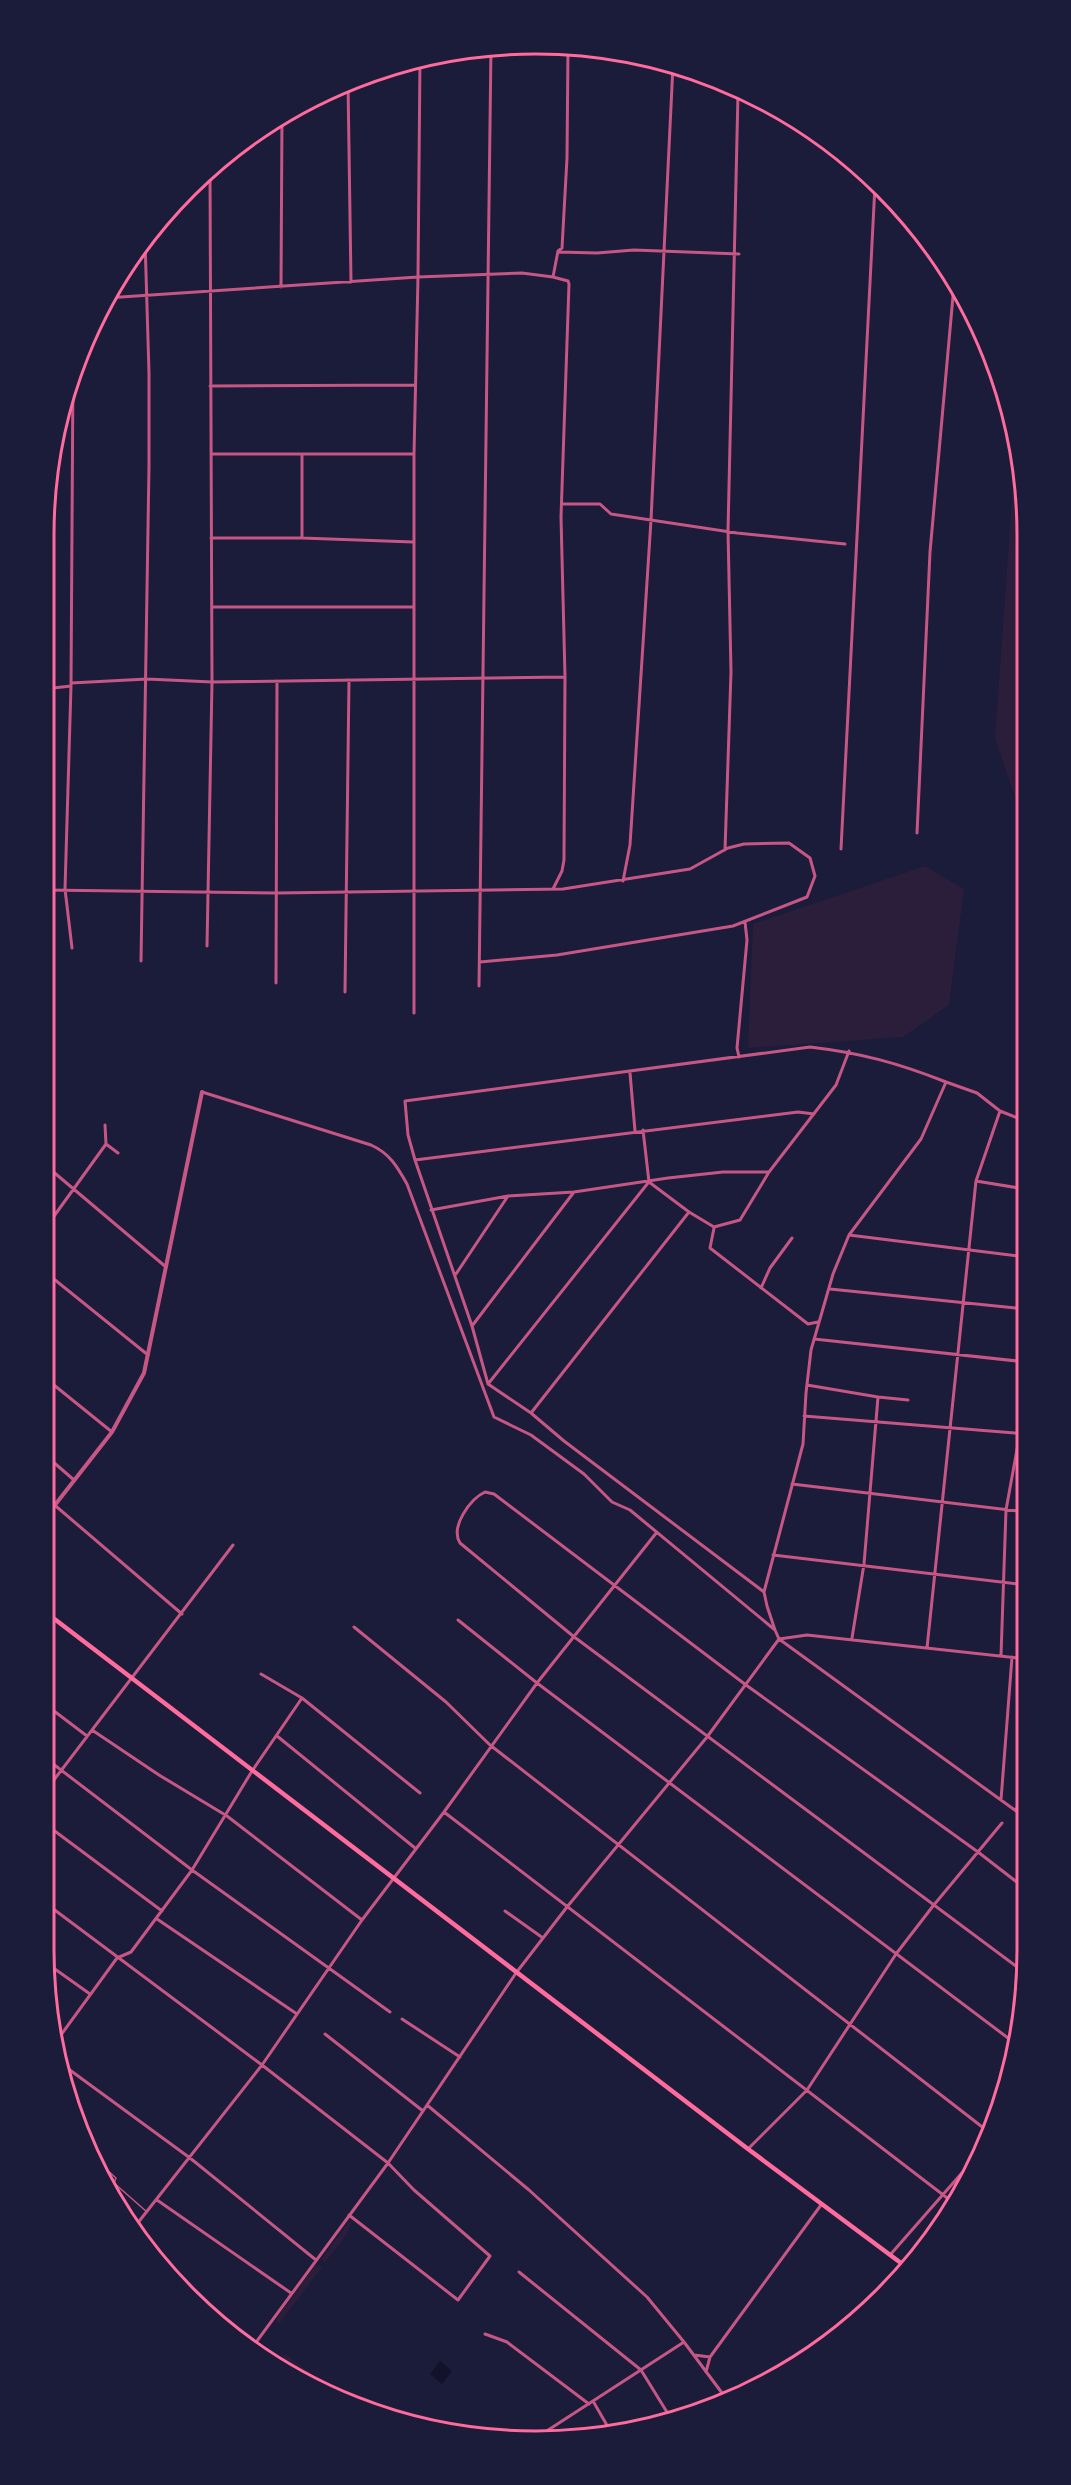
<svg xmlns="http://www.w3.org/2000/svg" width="1071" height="2485" font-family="'Fira Sans Condensed',sans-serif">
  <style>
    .green { fill: #2a1e3b }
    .water { fill: #12122b }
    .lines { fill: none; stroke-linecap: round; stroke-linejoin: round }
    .service { stroke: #c65784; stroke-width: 1.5 }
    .minor { stroke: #c65784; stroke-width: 3 }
    .tertiary { stroke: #c65784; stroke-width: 4 }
    .secondary { stroke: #ff6b9d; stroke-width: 4.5 }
    .rim { fill: none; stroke: #ff6b9d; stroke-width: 3 }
  </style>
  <rect width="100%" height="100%" fill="#1b1b3a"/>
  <path class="green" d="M1016 443 1023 471 1024 811 1020 812 995 738Z
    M925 866 964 889 949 1005 903 1037 748 1048 753 924Z
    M351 2219C351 2234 334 2251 324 2263L322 2258Z
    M319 2265 322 2267 279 2324 276 2319 315 2266Z
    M284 2353 310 2373 303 2374 283 2359Z"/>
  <path class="water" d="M440 2361 452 2371 442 2384 430 2374Z"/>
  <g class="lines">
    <path class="service" d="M91 2155 116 2178 114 2183 147 2212"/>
    <path class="minor" d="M348 83 351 282
      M559 252 597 253 634 250 739 254
      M281 287 282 117
      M106 298 418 277 522 273 553 277
      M210 386 415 385
      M211 454H414
      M302 454V538
      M562 504H600L611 514 737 533 845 544
      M211 538H302L413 542
      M212 607H413
      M71 683 147 679 212 682 564 677
      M44 689 71 686
      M917 833 930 552 954 285
      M841 849 875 185
      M725 850 731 672 728 531 738 93
      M623 881 630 845 651 520 673 65
      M553 889 562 871 564 860 565 677 561 517 569 284 568 281 553 277 558 251 562 248 567 158 568 47
      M44 890 277 893 563 889 690 869 728 848 744 844 789 843 810 858 815 876 807 897 733 926 557 955 480 962
      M207 946 212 682 210 169
      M72 948 65 889 71 686 73 370
      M141 961 149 466V373L145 240
      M276 983 277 681
      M479 986 491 47
      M345 992 349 680
      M414 1013V454L418 277 420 58
      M739 1057 737 1048 747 940 745 922
      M630 1073 635 1131
      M202 1092 371 1145C389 1153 397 1166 407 1184L494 1417 531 1435 584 1474 612 1502 630 1510 775 1630 779 1639 1027 1819
      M1000 1111 1025 1121
      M105 1125 106 1144
      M643 1130 649 1182 689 1212 714 1227 740 1220 769 1172 836 1085 849 1051
      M415 1160 798 1112 814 1114
      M44 1164 166 1267
      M976 1181 1025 1189
      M431 1210 508 1196 574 1192 668 1178 723 1172H769
      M714 1228 710 1248 808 1324 818 1322
      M44 1230 106 1144 118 1153
      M849 1235 1026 1257
      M44 1271 148 1355
      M456 1274 508 1196
      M761 1288 770 1268 792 1238
      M830 1289 1026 1309
      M472 1326 574 1192
      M814 1339 1026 1362
      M44 1377 112 1432
      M488 1384 648 1183
      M807 1385 878 1397 864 1564 852 1638
      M878 1397 908 1400
      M531 1413 689 1212
      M804 1416 1026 1434
      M44 1454 74 1480
      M792 1484 1026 1512
      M44 1496 182 1614
      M773 1555 1026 1585
      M764 1592 564 1441 531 1413 488 1384 472 1326 415 1160 408 1135 405 1101 810 1047C861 1053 898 1063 946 1082L921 1139 849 1235 833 1274 811 1350 806 1393 803 1444 764 1592 767 1606 775 1630
      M458 1620 537 1683 1012 2041
      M354 1627 446 1702 490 1745 990 2133
      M927 1648 976 1181 1000 1111 977 1093 946 1082
      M1001 1656 1006 1510 1020 1433 1025 1362
      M261 1674 302 1698 420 1793
      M44 1697 54 1711 87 1736
      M92 1730 159 1775 227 1816 362 1920
      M277 1736 415 1848
      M44 1757 192 1870 390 2012
      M44 1793 233 1545
      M1001 1800 1012 1657
      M1016 1809 1027 1810
      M444 1812 955 2204
      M44 1823 162 1911
      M44 1902 262 2065 388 2163 414 2190 490 2256 458 2300 349 2215
      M505 1911 543 1938
      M157 1919 297 2014
      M45 1962 90 1994
      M1024 1972 573 1636 460 1543C450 1527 470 1499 485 1492L494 1494 746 1685 978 1852 1027 1890
      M402 2019 460 2057
      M325 2034 423 2111
      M58 2039 117 1958 131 1952 192 1870 252 1771 302 1698
      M63 2065 190 2158 316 2260
      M427 2105 529 2190 647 2297 684 2342 725 2397
      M748 2149 807 2090 896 1954 933 1906 1002 1823
      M157 2200 291 2293
      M133 2229 262 2065 362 1920 444 1812 537 1683 657 1532
      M890 2255 982 2150
      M519 2272 641 2370 670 2417
      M485 2334 507 2342 589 2404
      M254 2345 388 2163 516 1973 567 1907 707 1737 779 1639 807 1635 1027 1659
      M694 2355 710 2357
      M706 2372 710 2357 821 2205
      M593 2401 612 2434
      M545 2440 542 2434 684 2342"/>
    <path class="tertiary" d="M44 1519 112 1432 144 1373 202 1092
      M212 2312 301 2380"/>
    <path class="secondary" d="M44 1611 748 2149 909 2269"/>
  </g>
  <path d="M0 0H1071V2485H0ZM535 54H536A481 481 0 0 1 1017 535V1950A481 481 0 0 1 536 2431H535A481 481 0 0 1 54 1950V535A481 481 0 0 1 535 54Z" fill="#1b1b3a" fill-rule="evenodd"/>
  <path class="rim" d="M535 54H536A481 481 0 0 1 1017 535V1950A481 481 0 0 1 536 2431H535A481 481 0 0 1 54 1950V535A481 481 0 0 1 535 54Z"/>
</svg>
